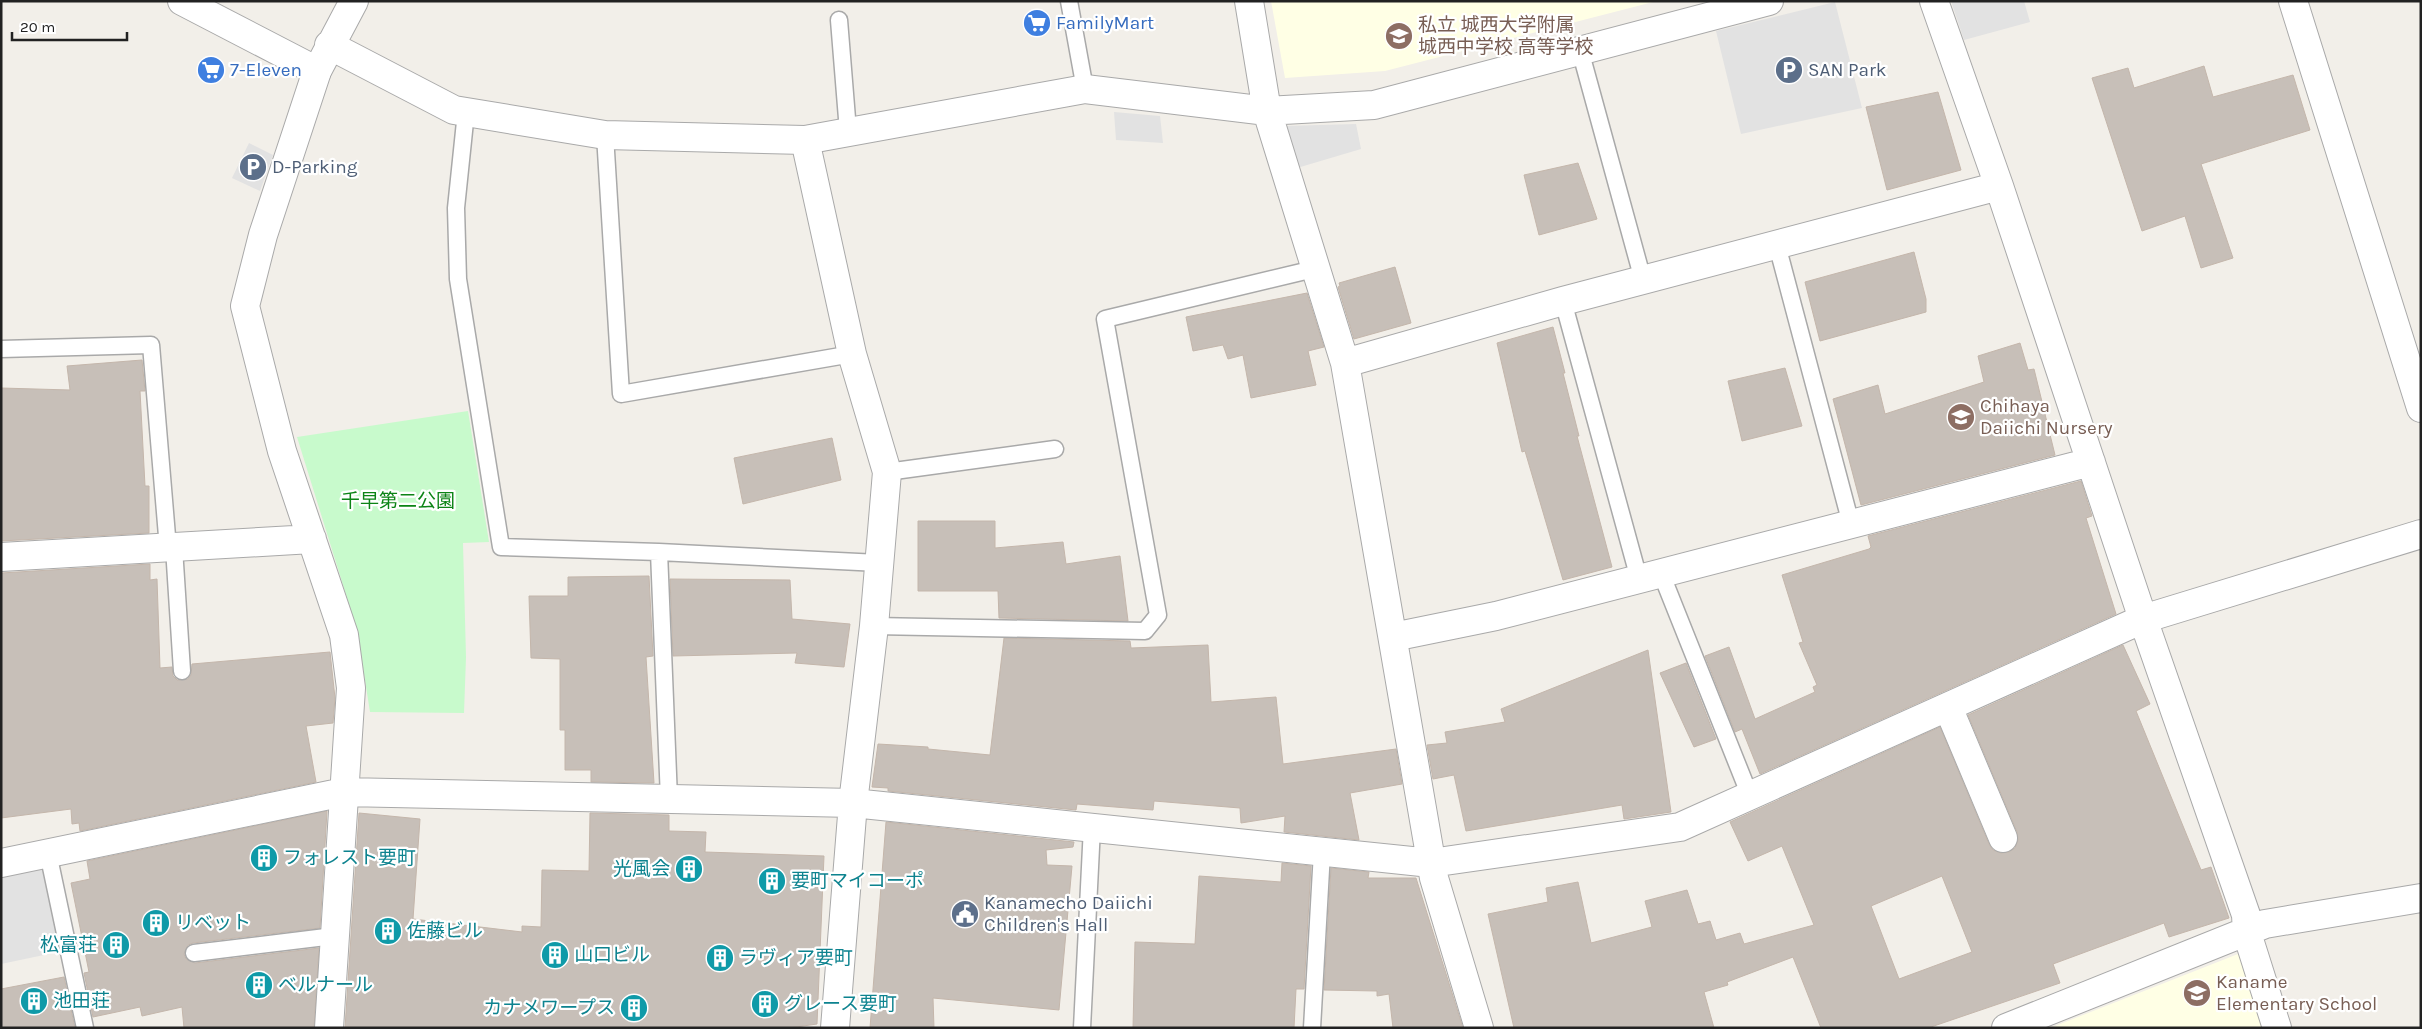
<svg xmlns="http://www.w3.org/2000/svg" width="2422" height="1029" font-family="Karla,'Noto Sans JP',sans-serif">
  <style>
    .education { fill: #ffffe5 }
    .park { fill: #c8facc }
    .parking { fill: #e2e2e2 }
    .building { fill: #c7bfb8; stroke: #c4b6ab; fill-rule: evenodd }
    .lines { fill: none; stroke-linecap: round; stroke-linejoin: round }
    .service-casing { stroke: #a9a9a9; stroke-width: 19 }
    .minor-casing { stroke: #a9a9a9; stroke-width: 30 }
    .tertiary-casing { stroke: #a9a9a9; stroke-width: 30 }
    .service { stroke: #fff; stroke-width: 16 }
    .minor { stroke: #fff; stroke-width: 28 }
    .tertiary { stroke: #fff; stroke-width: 28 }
    .labels { text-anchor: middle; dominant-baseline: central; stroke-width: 4.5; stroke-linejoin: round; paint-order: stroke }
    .shop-label { font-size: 19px; fill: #366cbe; stroke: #fff; text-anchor: start }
    .education-label { font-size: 19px; fill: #785e54; stroke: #fff; text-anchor: start }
    .service-label { font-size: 19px; fill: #4e5e75; stroke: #fff; text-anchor: start }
    .park-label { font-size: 19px; fill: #0c8416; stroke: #fff }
    .culture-label { font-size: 19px; fill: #0d838f; stroke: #fff; text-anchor: start }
  </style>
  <rect width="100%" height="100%" fill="#f2efe9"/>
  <path class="education" d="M1271 1H1657L1385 71 1285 78Z
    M2238 954 2245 959 2267 1028H2050Z"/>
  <path class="park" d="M468 411 489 542 463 543 466 657 464 713 370 712 357 630 297 437Z"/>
  <path class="parking" d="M1951 1H2024L2030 22 1964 40Z
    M1835 2 1862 108 1741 134 1716 31Z
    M1114 112 1160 116 1163 143 1116 140Z
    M1356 124 1361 149 1297 168 1284 126Z
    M249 143 273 155 260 191 232 178Z
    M45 864 63 951 1 964V873Z"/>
  <path class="building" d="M2204 66 2213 97 2293 75 2310 130 2201 164 2233 258 2201 268 2185 216 2142 231 2092 78 2128 68 2134 88Z
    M1938 92 1961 170 1887 190 1866 107Z
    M1578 163 1597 219 1539 235 1524 175Z
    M1914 252 1926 299V312L1820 341 1805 282Z
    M1395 267 1411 323 1354 339 1338 287 1340 286 1339 283Z
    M1307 293 1324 347 1308 351 1316 385 1251 398 1243 355 1228 359 1223 345 1193 351 1186 317Z
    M1553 327 1565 373H1563L1579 436H1577L1612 567 1563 580 1525 451 1522 452 1497 343Z
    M2020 343 2028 370 2034 369 2055 455 1861 505 1833 399 1878 385 1885 414 1984 382 1978 356Z
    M142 360 145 391H140L145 486H149V533L1 541V388L70 390 67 366Z
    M1785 368 1802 426 1742 441 1728 381Z
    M832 438 841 480 743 504 734 458Z
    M2081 481 2092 516 2086 518 2116 614 1760 774 1742 729 1735 732 1705 656 1729 647 1755 719 1815 692 1813 687 1817 685 1799 643 1803 642 1782 575 1869 549 1871 547 1868 536Z
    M918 521H995V548L1063 542 1066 564 1120 556 1128 621 999 618 998 591H918Z
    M150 564V580L157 579 160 668 172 667 173 676 177 680 188 679 191 675 192 664 330 652 335 698 333 723 306 726 316 782 80 831 79 823 72 824 71 809 1 818V573Z
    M649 576 653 656 646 657 654 783 591 782V770H565V730H560V659L531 658 529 596H568V577Z
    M670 579 790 580 792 619 850 624 844 667 795 663 797 653 673 656Z
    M1004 638 1130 641 1131 648 1208 645 1211 702 1276 697 1283 764 1396 749 1402 784 1350 793 1359 840 1284 832 1285 816 1241 823 1240 808 1154 801 1153 810 1077 804 1076 810 888 791V788L872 787 878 744 928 747V749L990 755Z
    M2123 645 2150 704 2136 711 2201 870 2211 867 2229 918 2169 937 2164 923 2053 964 2060 983 1928 1028H1821L1793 957 1727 982 1728 985 1704 992 1714 1028H1514L1488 914 1548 902 1546 888 1578 882 1591 943 1652 927 1645 901 1687 890 1698 924 1710 921 1716 940 1740 933 1744 944 1814 925 1782 846 1748 861 1730 822 1940 727 1989 844 1993 850 2001 853 2009 852 2015 848 2018 840 2017 832 1968 715ZM1942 876 1972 952 1899 979 1871 906Z
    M1648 650 1671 812 1624 819 1622 805 1466 831 1454 775 1433 779 1427 745 1447 743 1445 732 1505 722 1501 709Z
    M1686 663 1716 739 1694 747 1660 673Z
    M327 811 320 928 193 943 188 945 184 954 186 959 195 963 319 948 314 1028H184L182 1007 142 1016 140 1007 93 1017 84 973 89 972 71 883 90 879 87 861Z
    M359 813 420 819 413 919 522 932V926L541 927 542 870 589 871 590 813 669 815V831L706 832 705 852 824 856 817 1024 789 1028H345Z
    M886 822 1074 842 1073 847 1046 850 1047 865 1072 866 1059 1010 933 998 934 1028H870Z
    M1282 863 1311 866 1304 989H1296L1294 1028H1133L1135 942 1195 944 1199 876 1281 882Z
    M1331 868 1369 872 1368 878H1416L1463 1028H1393L1389 994 1377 996V991L1324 990Z
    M64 977 75 1028H1V989Z"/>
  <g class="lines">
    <defs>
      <path id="service" d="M1069 1 1085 89
        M839 20 848 131
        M1580 50 1643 280
        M466 112 456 208 458 279 501 547 659 552 879 563
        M605 135 621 394 852 354
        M1777 245 1851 524
        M1563 301 1639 579
        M1 349 151 345 168 548
        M887 472 1055 449
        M174 548 182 671
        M659 552 669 799
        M1661 573 1750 796
        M874 626 1145 631 1158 615 1105 319 1314 269
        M48 853 85 1028
        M194 953 334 936
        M1082 1028 1092 827
        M1312 1028 1322 852"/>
      <path id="minor" d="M1249 1 1267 111 1345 363 1434 878 1479 1028
        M1934 1 1999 186 2143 619 2246 915 2247 933 2277 1028
        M2293 1 2421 408
        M329 45 454 110 605 135 805 140 1085 89 1267 111 1374 105 1769 1
        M805 140 852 354 887 472 874 626 853 803 835 1028
        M1345 363 1563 301 1999 186
        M1 557 312 539
        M1393 637 1496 616 2091 462
        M1948 707 2003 838
        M1 863 344 792 853 803 1431 863 1680 827 2143 619 2421 534
        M329 1028 351 688 344 635 282 451 245 306 263 235 317 71 354 1
        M2006 1028 2265 924 2421 898"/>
      <path id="tertiary" d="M182 1 317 71"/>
    </defs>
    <use href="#service" class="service-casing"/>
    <use href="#minor" class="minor-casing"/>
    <use href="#tertiary" class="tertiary-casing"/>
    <use href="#service" class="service"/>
    <use href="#minor" class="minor"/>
    <use href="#tertiary" class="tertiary"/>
  </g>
  <defs>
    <symbol id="supermarket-disc" viewBox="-11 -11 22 22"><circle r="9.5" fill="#3f7fe0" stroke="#fff"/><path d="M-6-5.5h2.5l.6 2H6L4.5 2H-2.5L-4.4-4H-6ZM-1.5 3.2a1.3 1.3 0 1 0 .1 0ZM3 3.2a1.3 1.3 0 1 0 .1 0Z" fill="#fff"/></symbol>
    <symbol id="school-disc" viewBox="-11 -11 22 22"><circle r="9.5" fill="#8d6e63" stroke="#fff"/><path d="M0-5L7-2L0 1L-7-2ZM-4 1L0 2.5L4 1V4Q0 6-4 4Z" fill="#fff"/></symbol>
    <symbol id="parking-disc" viewBox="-11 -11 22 22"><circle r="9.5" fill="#5c6f8a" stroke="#fff"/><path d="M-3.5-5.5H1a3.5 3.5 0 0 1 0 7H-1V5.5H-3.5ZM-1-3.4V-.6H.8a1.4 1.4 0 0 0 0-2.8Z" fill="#fff"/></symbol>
    <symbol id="building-disc" viewBox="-11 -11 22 22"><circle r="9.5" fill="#0f9aa8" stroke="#fff"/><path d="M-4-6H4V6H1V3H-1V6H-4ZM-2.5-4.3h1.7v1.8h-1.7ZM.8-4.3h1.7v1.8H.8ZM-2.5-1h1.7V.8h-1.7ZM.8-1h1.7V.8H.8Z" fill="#fff"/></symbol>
    <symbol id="civic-disc" viewBox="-11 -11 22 22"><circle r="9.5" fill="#5c6f8a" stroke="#fff"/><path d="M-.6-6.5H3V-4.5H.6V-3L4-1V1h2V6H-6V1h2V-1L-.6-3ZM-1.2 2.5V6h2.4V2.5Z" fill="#fff"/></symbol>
  </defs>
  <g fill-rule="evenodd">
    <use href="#supermarket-disc" x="1021" y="7" width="32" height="32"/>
    <use href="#school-disc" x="1383" y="20" width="32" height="32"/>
    <use href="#supermarket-disc" x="195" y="54" width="32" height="32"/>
    <use href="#parking-disc" x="1773" y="54" width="32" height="32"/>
    <use href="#parking-disc" x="237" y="151" width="32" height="32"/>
    <use href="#school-disc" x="1945" y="401" width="32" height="32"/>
    <use href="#building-disc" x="248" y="842" width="32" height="32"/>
    <use href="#building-disc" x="673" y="853" width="32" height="32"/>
    <use href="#building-disc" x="756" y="865" width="32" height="32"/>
    <use href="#civic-disc" x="949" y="898" width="32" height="32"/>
    <use href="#building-disc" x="140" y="907" width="32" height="32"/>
    <use href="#building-disc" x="372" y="915" width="32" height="32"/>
    <use href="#building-disc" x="100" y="929" width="32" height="32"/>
    <use href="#building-disc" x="539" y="939" width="32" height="32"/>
    <use href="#building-disc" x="704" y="942" width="32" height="32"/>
    <use href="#building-disc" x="243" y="969" width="32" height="32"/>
    <use href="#school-disc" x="2181" y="977" width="32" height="32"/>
    <use href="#building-disc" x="18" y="985" width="32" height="32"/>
    <use href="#building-disc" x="749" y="988" width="32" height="32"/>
    <use href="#building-disc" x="618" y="992" width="32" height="32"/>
  </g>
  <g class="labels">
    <g class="shop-label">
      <text x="1056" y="23">FamilyMart</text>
      <text x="230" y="70">7-Eleven</text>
    </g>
    <g class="education-label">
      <text x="1418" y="25">私立 城西大学附属<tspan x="1418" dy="22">城西中学校 高等学校</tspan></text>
      <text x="1980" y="406">Chihaya<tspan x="1980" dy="22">Daiichi Nursery</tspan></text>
      <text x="2216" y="982">Kaname<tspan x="2216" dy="22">Elementary School</tspan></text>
    </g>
    <g class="service-label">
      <text x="1808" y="70">SAN Park</text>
      <text x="272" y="167">D-Parking</text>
      <text x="984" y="903">Kanamecho Daiichi<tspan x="984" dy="22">Children's Hall</tspan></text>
    </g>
    <g class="park-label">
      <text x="398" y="501">千早第二公園</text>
    </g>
    <g class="culture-label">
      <text x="283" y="858">フォレスト要町</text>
      <text x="670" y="869" text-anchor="end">光風会</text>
      <text x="791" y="881">要町マイコーポ</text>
      <text x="175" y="923">リベット</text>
      <text x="407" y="931">佐藤ビル</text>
      <text x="97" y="945" text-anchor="end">松富荘</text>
      <text x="574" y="955">山口ビル</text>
      <text x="739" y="958">ラヴィア要町</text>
      <text x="278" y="985">ベルナール</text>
      <text x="53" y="1001">池田荘</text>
      <text x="784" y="1004">グレース要町</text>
      <text x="615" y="1008" text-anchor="end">カナメワープス</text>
    </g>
  </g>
  <rect width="2422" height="1029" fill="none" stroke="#222222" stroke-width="5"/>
  <path d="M12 32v8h115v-8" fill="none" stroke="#222222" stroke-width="2.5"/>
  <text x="20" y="32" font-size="15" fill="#222222" stroke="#ffffff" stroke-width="4" paint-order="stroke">20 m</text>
</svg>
